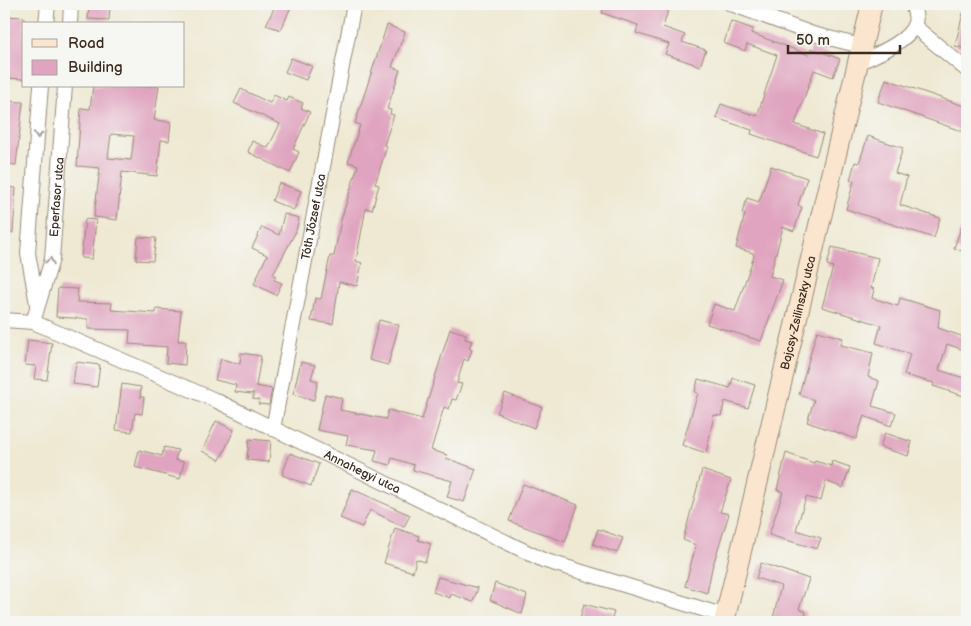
<svg xmlns="http://www.w3.org/2000/svg" width="971" height="626" font-family="'Balsamiq Sans',sans-serif">
  <style>
    .building { fill: #e0a4c0; fill-rule: evenodd }
    .lines { fill: none; stroke-linecap: round; stroke-linejoin: round }
    .minor-casing { stroke: #958a78; stroke-width: 16 }
    .secondary-casing { stroke: #958a78; stroke-width: 22 }
    .minor { stroke: #fff; stroke-width: 14 }
    .secondary { stroke: #fbe5cf; stroke-width: 20 }
    .oneway { stroke: #a79f9a }
    .labels { text-anchor: middle; dominant-baseline: central; stroke-width: 4; stroke-linejoin: round; paint-order: stroke }
    .street-label { font-size: 12px; fill: #3b2a1e; stroke: #f6f6f2 }
  </style>
  <rect width="100%" height="100%" fill="#f6f6f2"/>
  <filter id="ink" filterUnits="userSpaceOnUse"><feTurbulence type="fractalNoise" baseFrequency=".02" numOctaves="2"/><feDisplacementMap in="SourceGraphic" scale="10" xChannelSelector="R" yChannelSelector="G"/><feConvolveMatrix kernelMatrix="1 2 1 2 8 2 1 2 1" color-interpolation-filters="sRGB"/></filter>
  <filter id="wash" filterUnits="userSpaceOnUse"><feTurbulence type="fractalNoise" baseFrequency=".0096" numOctaves="4" result="noise"/><feDisplacementMap in="SourceGraphic" scale="20" xChannelSelector="R" yChannelSelector="G"/><feGaussianBlur stdDeviation="1.12" result="paint"/><feColorMatrix in="noise" values="0 0 0 0 0 0 0 0 0 0 0 0 0 0 0 0 0 1.4 0 .05"/><feComposite in="paint" operator="in"/></filter>
  <g filter="url(#wash)">
    <rect width="100%" height="100%" fill="#efe9d3"/>
    <g id="blocks">
      <path class="building" d="M276 4H292L281 30 266 25Z
        M605 4H670L663 27 685 35 682 42 706 50 700 66 665 54 669 44 636 33 638 25 602 13Z
        M89 5 110 6 109 20 88 19Z
        M963 13 967 14V49L955 46Z
        M4 16 24 17V79L4 78Z
        M731 21 753 29 751 33 809 55 811 48 840 59 833 77 814 70 795 124 823 134 816 156 751 134 752 130 716 118 721 104 757 116 777 55 747 44 745 51 724 43Z
        M387 25 405 32 392 67 400 70 387 109 391 110 390 114 394 115 384 145 387 146 375 184 379 185 372 210 366 208 356 261 362 263 357 286 339 282 333 324 311 321 315 298 321 299 330 256H334L341 220 358 165 348 162 360 125 355 123Z
        M291 58 312 66 306 80 285 72Z
        M886 79 967 107V133L878 102Z
        M93 86H159L154 120 171 122 169 141 161 140 157 176 122 172 117 220 94 217 100 168 77 166 81 108 90 109ZM111 134 134 136 131 160 108 158Z
        M241 89 270 103 274 95 287 101 289 97 303 103 301 108 310 112 293 149 299 152 290 173 248 152 252 141 268 148 280 124 234 103Z
        M4 101 23 102 16 165 4 164Z
        M868 136 903 148 895 173 907 177 900 205 940 218 934 238 846 209 854 181 850 180 855 162 859 163Z
        M771 166 807 178 798 205 802 207 794 231 783 227 770 276 783 280 761 341 707 324 714 304 735 311 754 256 753 253 736 248 745 214 742 213 747 198 759 202Z
        M279 183 301 191 294 210 272 201Z
        M4 187 16 188 13 233H4Z
        M284 214 299 218 296 231 273 275 276 276 274 280 282 283 276 295 254 284 267 255 252 248 262 227 279 235Z
        M966 214 967 215V253L954 248Z
        M85 219 96 220 92 259 81 258Z
        M138 237 156 238 153 261 136 260Z
        M832 247 878 258 871 288 874 289 872 298 898 306 900 298 940 310 938 328 967 338V351L947 344 939 370 967 379V397L933 386 934 383 904 375 910 354 876 343 881 325 822 307 833 267 827 265Z
        M58 288 78 289 77 302 112 303 111 310 156 313V309L181 311 178 341H186L185 365 166 363 167 347 129 344 130 330 88 329V319L56 317Z
        M379 320 399 325 388 365 369 360Z
        M450 329 466 334 465 339 472 341 469 348 472 350 468 361 464 359 457 383 462 384 456 400 452 399 449 409 444 407 431 450 447 455 446 458 476 469 464 502 447 497 452 481 413 470 414 465 392 458 390 465 374 461 377 450 346 445 348 436 317 430 325 394 342 398 340 410 386 419 388 410 422 419Z
        M817 331 843 338 841 345 873 353 868 377 879 381 872 406 896 413 891 426 864 416 856 439 807 422 814 400 799 394Z
        M28 340 52 343 47 380 34 379 36 366 25 365Z
        M241 353 261 356 256 386 272 389 269 405 258 404 259 400 253 399V392L252 394 235 392 236 385 215 380 221 359 240 364Z
        M76 362 100 365 97 387 73 384Z
        M301 362 315 365 311 379 318 381 314 400 293 394Z
        M733 378 755 385 748 408 725 401 721 416 714 415 706 453 682 445 698 393 695 392 698 379 730 388Z
        M122 384 141 387 140 397H144L142 414 135 413 132 432 116 430Z
        M505 393 542 407 534 428 497 413Z
        M216 421 234 430 220 460 202 451Z
        M885 433 912 442 908 456 880 447Z
        M249 439 271 441 269 462 247 460Z
        M164 447 178 450 175 460 184 462 180 479 135 467 139 450 162 456Z
        M290 453 319 464 311 486 282 475Z
        M786 453 814 463 815 461 831 466 832 461 850 467 843 488 826 481 821 501 806 497 796 530 821 538 817 549 769 535 783 492 777 490Z
        M702 470 731 480 720 512 729 514 712 568 707 593 685 586 696 545 683 540Z
        M523 484 578 505 565 542 509 521Z
        M352 489 410 515 404 527 370 510 362 527 340 518Z
        M395 528 419 536 418 540 431 544 425 562 416 559 413 572 384 563Z
        M598 529 623 538 617 553 593 544Z
        M761 563 809 579 799 609 806 612 804 622H772L781 586 756 578Z
        M438 577 478 588 473 602 451 594 450 598 433 592Z
        M495 583 527 595 522 614 490 600Z
        M584 604 614 612 611 622H579Z"/>
    </g>
  </g>
  <g filter="url(#ink)">
    <use href="#blocks" fill-opacity="0" stroke="#958a78" stroke-width="1"/>
    <g class="lines">
      <defs>
        <g id="minor">
          <path d="M731 4 813 34 861 46"/>
          <path d="M46 24 48 4"/>
          <path d="M70 24 71 4"/>
          <path d="M914 26 967 70"/>
          <path d="M857 63C872 57 910 41 915 23 917 17 914 10 912 4"/>
          <path d="M37 304 28 253 41 86"/>
          <path id="s1" d="M4 320 33 322 215 400 543 560 725 616"/>
          <path id="s2" d="M33 322 52 259 65 86"/>
          <path id="s3" d="M273 429 354 4"/>
        </g>
        <g id="secondary">
          <path id="s4" d="M724 622 872 4"/>
        </g>
      </defs>
      <use href="#minor" class="minor-casing"/>
      <use href="#secondary" class="secondary-casing"/>
      <use href="#minor" class="minor"/>
      <use href="#secondary" class="secondary"/>
    </g>
    <defs><path id="oneway-chevron" d="M-2-3.5L2.5 0L-2 3.5" fill="none" stroke-width="1.6" stroke-linecap="round" stroke-linejoin="round" transform="scale(1.25)"/></defs>
    <g class="oneway">
      <use href="#oneway-chevron" transform="translate(38 135) rotate(95)"/>
      <use href="#oneway-chevron" transform="translate(50 261) rotate(-79)"/>
    </g>
  </g>
  <g class="labels">
    <g class="street-label">
      <text stroke="none"><textPath href="#s2" startOffset="128">Eperfasor utca</textPath></text>
      <text stroke="none"><textPath href="#s3" startOffset="216">Tóth József utca</textPath></text>
      <text stroke="none"><textPath href="#s4" startOffset="318">Bajcsy-Zsilinszky utca</textPath></text>
      <text stroke="none"><textPath href="#s1" startOffset="391">Annahegyi utca</textPath></text>
    </g>
  </g>
  <rect width="971" height="626" fill="none" stroke="#f6f6f2" stroke-width="20"/>
  <rect x="22" y="22" width="162" height="65" fill="#f6f6f2" stroke="#aba49d"/>
  <rect x="32" y="39" width="25" height="8" fill="#fbe5cf" stroke="#aba49d"/>
  <text x="68" y="48" font-size="15" fill="#3b2a1e">Road</text>
  <rect x="32" y="60" width="25" height="15" fill="#e0a4c0" stroke="#aba49d"/>
  <text x="68" y="72" font-size="15" fill="#3b2a1e">Building</text>
  <path d="M788 45v8h112v-8" fill="none" stroke="#3b2a1e" stroke-width="2.5"/>
  <text x="796" y="45" font-size="15" fill="#3b2a1e" stroke="#f6f6f2" stroke-width="4" paint-order="stroke">50 m</text>
</svg>
